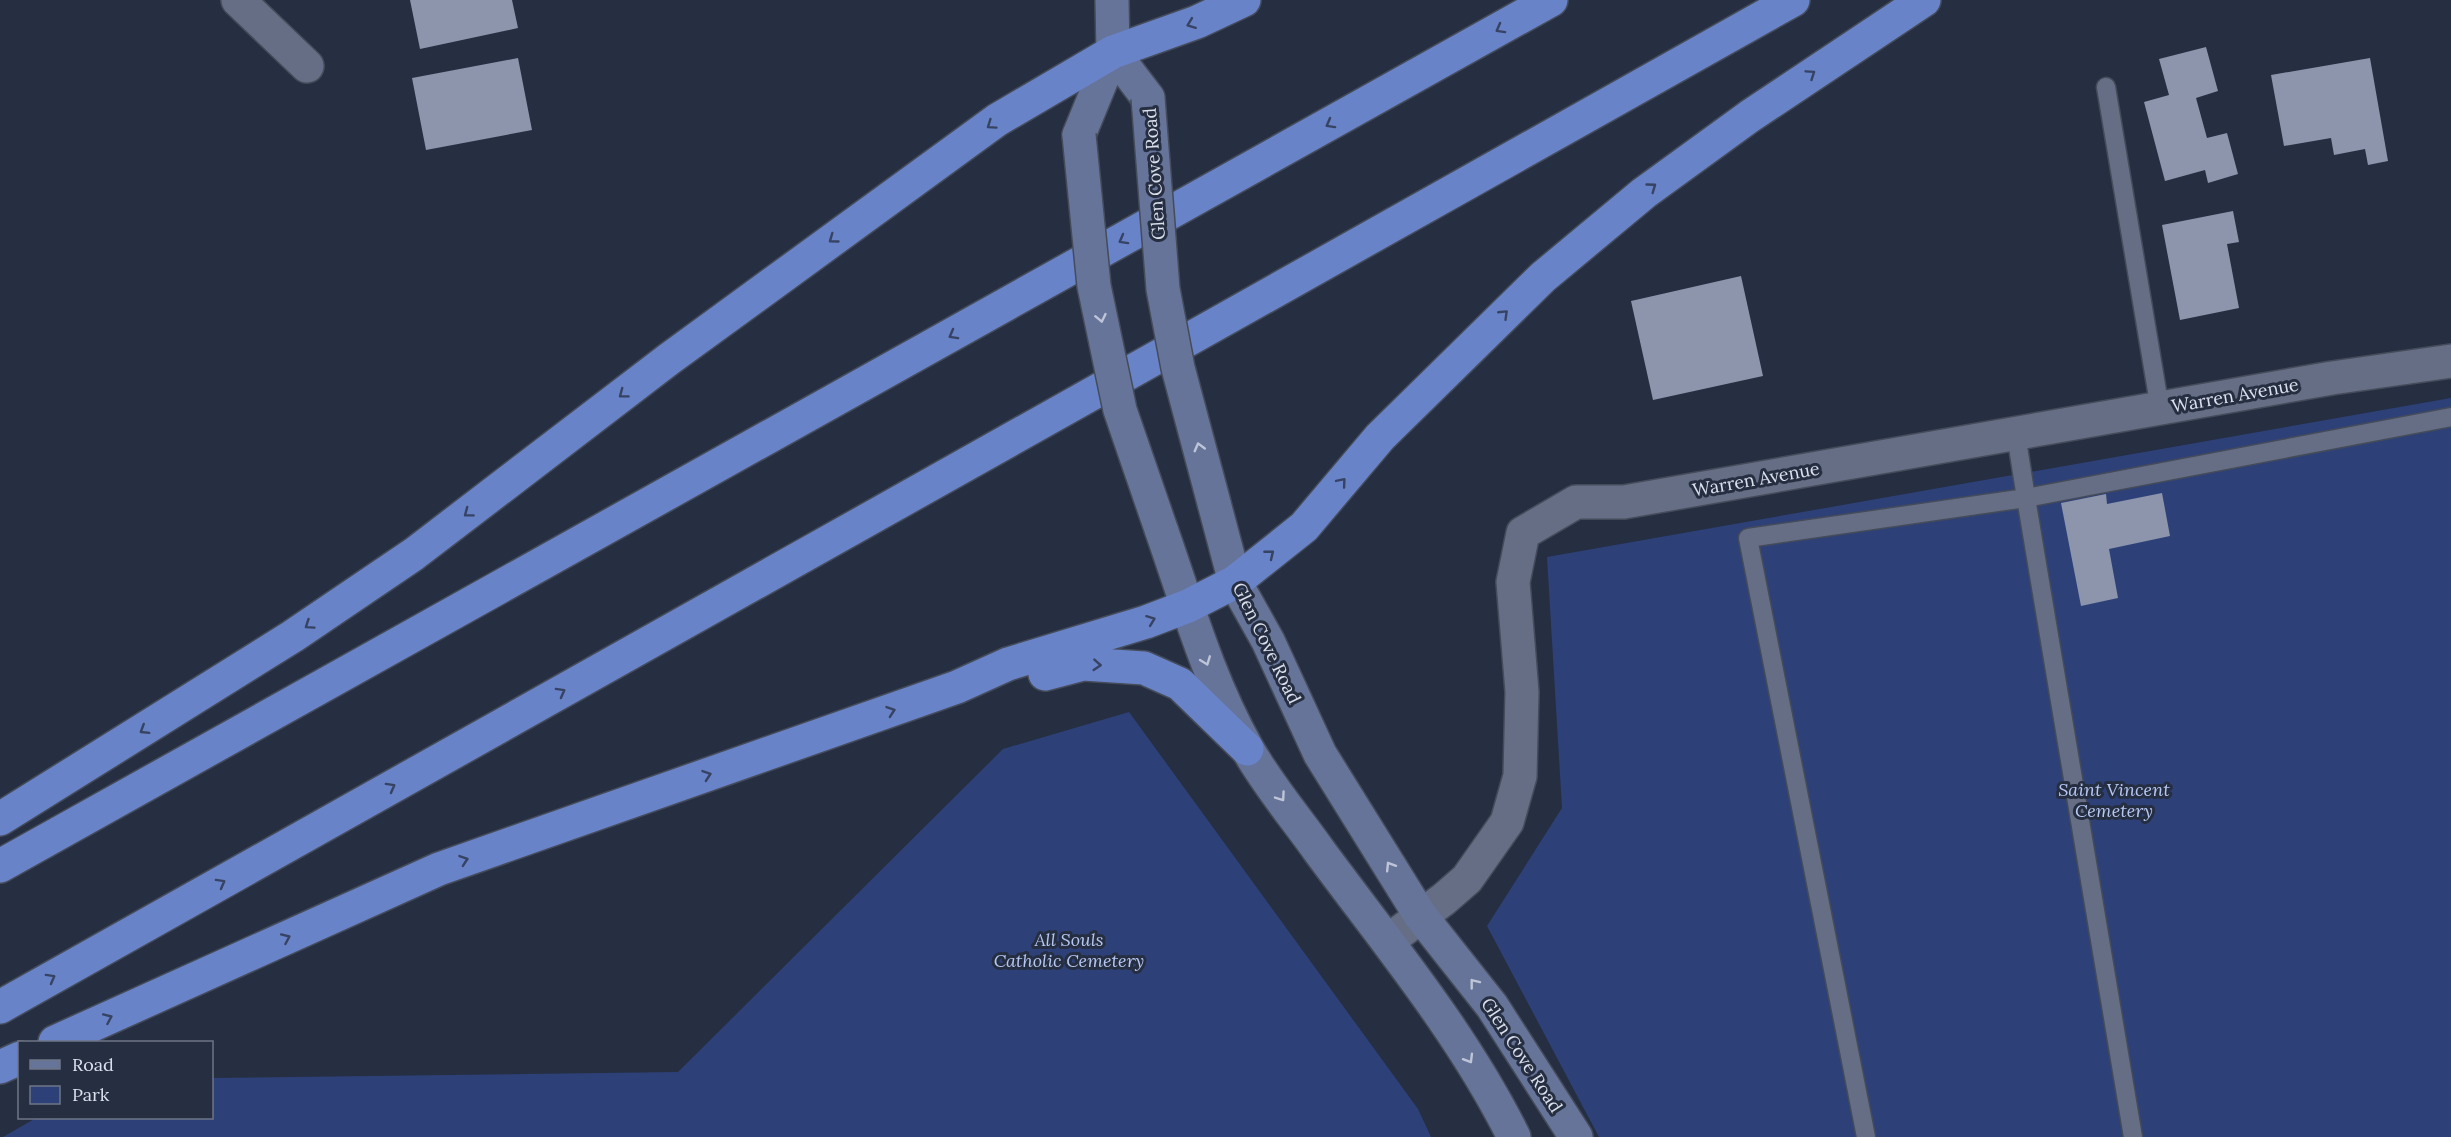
<svg xmlns="http://www.w3.org/2000/svg" width="2451" height="1137" font-family="Lora,serif">
  <style>
    .green { fill: #2e4078 }
    .building { fill: #8c95ac }
    .lines { fill: none; stroke-linecap: round; stroke-linejoin: round }
    .lane-casing { stroke: #444b5a; stroke-width: 21 }
    .street-casing { stroke: #444b5a; stroke-width: 36 }
    .secondary-casing { stroke: #444b5a; stroke-width: 36 }
    .highway-casing { stroke: #444b5a; stroke-width: 36 }
    .lane { stroke: #656e84; stroke-width: 18 }
    .street { stroke: #656e84; stroke-width: 33 }
    .secondary { stroke: #667499; stroke-width: 33 }
    .highway { stroke: #6983c9; stroke-width: 33 }
    .secondary-bridge-casing { stroke: #444b5a; stroke-width: 36; stroke-linecap: butt }
    .secondary-bridge { stroke: #667499; stroke-width: 33 }
    .oneway { stroke: #374363 }
    .oneway2 { stroke: #bec5d8 }
    .labels { text-anchor: middle; dominant-baseline: central; stroke-width: 6; stroke-linejoin: round; paint-order: stroke }
    .street-label { font-size: 18px; fill: #dbe0ed; stroke: #262e41 }
    .park-label { font-size: 18px; font-style: italic; fill: #b6c7f1; stroke: #262e41 }
  </style>
  <rect width="100%" height="100%" fill="#262e41"/>
  <path class="green" d="M2451 398V1137H1599L1487 926 1562 808 1547 557Z
    M1129 712 1418 1109 1431 1137H3L36 1118H212V1078L678 1072 1003 749Z"/>
  <path class="building" d="M410 0H512L518 28 420 49Z
    M2206 47 2218 91 2196 98 2207 138 2227 133 2238 174 2208 183 2205 170 2165 181 2144 102 2169 95 2159 59Z
    M518 58 532 130 426 150 412 78Z
    M2370 58 2388 161 2368 165 2365 149 2334 155 2331 138 2284 146 2271 75Z
    M2233 211 2239 242 2227 244 2239 308 2180 320 2162 225Z
    M1741 276 1763 376 1653 400 1631 301Z
    M2162 493 2170 536 2109 549 2118 598 2081 606 2061 503 2106 494 2107 504Z"/>
  <g class="lines">
    <defs>
      <path id="lane" d="M2106 87 2160 409
        M2016 434 2026 498 2451 417
        M1866 1137 1748 538 2026 498 2133 1137"/>
      <path id="street" d="M238 0 307 66
        M1388 941 1444 899 1467 879 1507 822 1520 776 1522 692 1513 582 1523 533 1576 502H1624L2332 378 2451 361"/>
      <path id="secondary" d="M1113 52 1148 98
        M1079 135 1113 52 1112 0
        M1214 503 1235 582 1268 641 1320 754 1420 915 1492 1006 1576 1137
        M1161 529C1187 603 1208 679 1247 748 1267 784 1296 818 1320 852 1388 944 1463 1034 1514 1137"/>
      <path id="highway" d="M1045 674 1083 664 1144 668 1180 684 1247 749
        M0 819 293 636 414 554 669 359 997 120 1113 52 1197 22 1244 0
        M0 866 1551 0
        M0 1007 1793 0
        M55 1042 439 869 957 687 1008 664 1146 622 1188 606 1235 582 1304 527 1380 437 1543 277 1644 193 1750 116 1924 0
        M0 1067 20 1058"/>
    </defs>
    <use href="#lane" class="lane-casing"/>
    <use href="#street" class="street-casing"/>
    <use href="#secondary" class="secondary-casing"/>
    <use href="#highway" class="highway-casing"/>
    <use href="#lane" class="lane"/>
    <use href="#street" class="street"/>
    <use href="#secondary" class="secondary"/>
    <use href="#highway" class="highway"/>
    <defs>
      <path id="secondary-bridge" d="M1148 98 1163 289 1178 368 1214 503
        M1079 135 1094 286 1120 410 1161 529"/>
    </defs>
    <use href="#secondary-bridge" class="secondary-bridge-casing"/>
    <use href="#secondary-bridge" class="secondary-bridge"/>
  </g>
  <defs><path id="oneway-chevron" d="M-2-3.5L2.5 0L-2 3.5" fill="none" stroke-width="1.6" stroke-linecap="round" stroke-linejoin="round" transform="scale(1.5)"/></defs>
  <g class="oneway">
    <use href="#oneway-chevron" transform="translate(1191 24) rotate(159)"/>
    <use href="#oneway-chevron" transform="translate(1500 29) rotate(151)"/>
    <use href="#oneway-chevron" transform="translate(1811 74) rotate(-34)"/>
    <use href="#oneway-chevron" transform="translate(1330 124) rotate(151)"/>
    <use href="#oneway-chevron" transform="translate(991 125) rotate(145)"/>
    <use href="#oneway-chevron" transform="translate(1652 187) rotate(-36)"/>
    <use href="#oneway-chevron" transform="translate(833 239) rotate(144)"/>
    <use href="#oneway-chevron" transform="translate(1123 240) rotate(151)"/>
    <use href="#oneway-chevron" transform="translate(1504 314) rotate(-44)"/>
    <use href="#oneway-chevron" transform="translate(953 335) rotate(151)"/>
    <use href="#oneway-chevron" transform="translate(623 394) rotate(143)"/>
    <use href="#oneway-chevron" transform="translate(1342 482) rotate(-50)"/>
    <use href="#oneway-chevron" transform="translate(468 513) rotate(143)"/>
    <use href="#oneway-chevron" transform="translate(1270 554) rotate(-39)"/>
    <use href="#oneway-chevron" transform="translate(1151 620) rotate(-21)"/>
    <use href="#oneway-chevron" transform="translate(309 625) rotate(146)"/>
    <use href="#oneway-chevron" transform="translate(1097 665) rotate(4)"/>
    <use href="#oneway-chevron" transform="translate(561 692) rotate(-29)"/>
    <use href="#oneway-chevron" transform="translate(891 711) rotate(-19)"/>
    <use href="#oneway-chevron" transform="translate(144 730) rotate(148)"/>
    <use href="#oneway-chevron" transform="translate(707 775) rotate(-19)"/>
    <use href="#oneway-chevron" transform="translate(391 787) rotate(-29)"/>
    <use href="#oneway-chevron" transform="translate(464 860) rotate(-19)"/>
    <use href="#oneway-chevron" transform="translate(221 883) rotate(-29)"/>
    <use href="#oneway-chevron" transform="translate(286 938) rotate(-24)"/>
    <use href="#oneway-chevron" transform="translate(51 978) rotate(-29)"/>
    <use href="#oneway-chevron" transform="translate(108 1018) rotate(-24)"/>
  </g>
  <g class="oneway2">
    <use href="#oneway-chevron" transform="translate(1101 318) rotate(78)"/>
    <use href="#oneway-chevron" transform="translate(1199 447) rotate(-105)"/>
    <use href="#oneway-chevron" transform="translate(1206 661) rotate(69)"/>
    <use href="#oneway-chevron" transform="translate(1281 797) rotate(55)"/>
    <use href="#oneway-chevron" transform="translate(1390 866) rotate(-122)"/>
    <use href="#oneway-chevron" transform="translate(1474 983) rotate(-128)"/>
    <use href="#oneway-chevron" transform="translate(1469 1059) rotate(59)"/>
  </g>
  <g class="labels">
    <g class="street-label">
      <text transform="translate(1154 174) rotate(-94)">Glen Cove Road</text>
      <text transform="translate(2235 395) rotate(-10)">Warren Avenue</text>
      <text transform="translate(1756 479) rotate(-10)">Warren Avenue</text>
      <text transform="translate(1267 643) rotate(64)">Glen Cove Road</text>
      <text transform="translate(1522 1055) rotate(57)">Glen Cove Road</text>
    </g>
    <g class="park-label">
      <text x="2114" y="789">Saint Vincent<tspan x="2114" dy="21">Cemetery</tspan></text>
      <text x="1069" y="939">All Souls<tspan x="1069" dy="21">Catholic Cemetery</tspan></text>
    </g>
  </g>
  <rect x="18" y="1041" width="195" height="78" fill="#262e41" stroke="#6e7586" stroke-width="1.5"/>
  <rect x="30" y="1060" width="30" height="9" fill="#667499" stroke="#6e7586" stroke-width="1.5"/>
  <text x="72" y="1071" font-size="18" fill="#dbe0ed">Road</text>
  <rect x="30" y="1086" width="30" height="18" fill="#2e4078" stroke="#6e7586" stroke-width="1.5"/>
  <text x="72" y="1101" font-size="18" fill="#dbe0ed">Park</text>
</svg>
